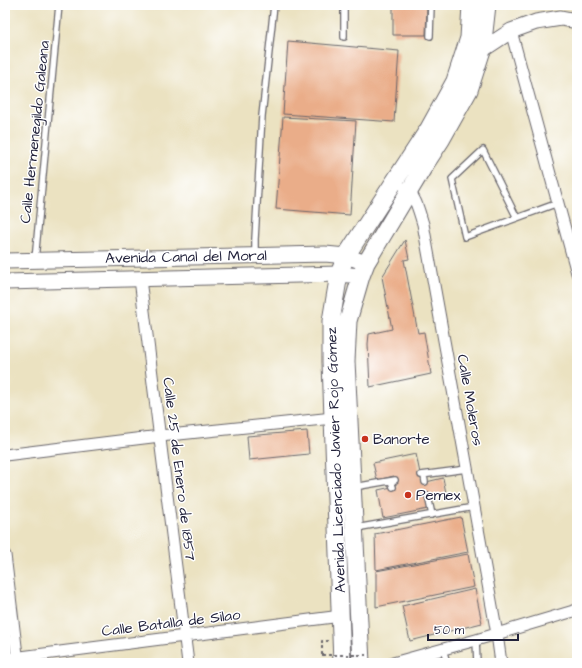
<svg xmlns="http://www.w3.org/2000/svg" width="582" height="668" font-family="'Architects Daughter',sans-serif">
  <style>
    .building { fill: #eaad89 }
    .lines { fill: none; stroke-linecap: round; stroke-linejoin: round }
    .service-casing { stroke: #68656a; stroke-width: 8 }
    .minor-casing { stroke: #68656a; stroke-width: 13 }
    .secondary-casing { stroke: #68656a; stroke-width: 17 }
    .primary-casing { stroke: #68656a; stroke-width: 19 }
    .path { stroke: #68656a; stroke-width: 2; stroke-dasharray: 3 3; stroke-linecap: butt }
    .service { stroke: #fff; stroke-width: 5.5 }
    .minor { stroke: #fff; stroke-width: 11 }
    .secondary { stroke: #fff; stroke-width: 15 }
    .primary { stroke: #fff; stroke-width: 17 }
    .path-bridge { stroke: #68656a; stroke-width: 2; stroke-dasharray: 3 3; stroke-linecap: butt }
    .poi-dot { fill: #c8321e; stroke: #fff; stroke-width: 1.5 }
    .labels { text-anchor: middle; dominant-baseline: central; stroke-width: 3; stroke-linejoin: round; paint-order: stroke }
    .street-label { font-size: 15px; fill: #22223b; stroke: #fff }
    .poi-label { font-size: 15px; fill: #22223b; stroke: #fff; text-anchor: start }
  </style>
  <rect width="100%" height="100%" fill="#fff"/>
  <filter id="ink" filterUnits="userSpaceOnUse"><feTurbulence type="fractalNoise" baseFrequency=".025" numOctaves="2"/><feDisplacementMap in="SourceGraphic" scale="8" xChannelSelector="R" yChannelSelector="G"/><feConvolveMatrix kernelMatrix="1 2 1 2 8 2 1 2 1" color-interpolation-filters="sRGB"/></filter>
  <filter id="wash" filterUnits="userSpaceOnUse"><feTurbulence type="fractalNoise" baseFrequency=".012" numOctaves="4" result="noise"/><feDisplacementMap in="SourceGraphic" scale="16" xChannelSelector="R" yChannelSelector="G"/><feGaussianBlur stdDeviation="0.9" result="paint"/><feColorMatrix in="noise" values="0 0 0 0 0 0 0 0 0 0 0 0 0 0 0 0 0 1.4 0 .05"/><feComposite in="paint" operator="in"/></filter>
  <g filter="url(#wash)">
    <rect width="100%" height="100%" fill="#ebe2c1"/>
    <g id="blocks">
      <path class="building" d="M393 5H427L426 35H393Z
        M288 41 399 51 394 122 283 114Z
        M283 117 356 121 350 215 276 209Z
        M405 240 409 259 404 260 418 333 424 332 431 374 370 387 368 344 369 334 392 329 382 277Z
        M307 431 309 454 249 460 247 436Z
        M416 454 422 483 443 478 446 493 425 497 428 509 383 518 378 490 396 486 394 476 377 480 373 463Z
        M461 517 468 552 376 570 375 534Z
        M468 554 474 587 376 607V571Z
        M475 589 482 623 410 641 402 606Z"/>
    </g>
  </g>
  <g filter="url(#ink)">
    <use href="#blocks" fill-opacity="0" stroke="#68656a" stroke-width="1"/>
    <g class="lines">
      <defs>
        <path id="service" d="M430 36 431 5
          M344 37V5
          M517 218 483 150 452 179 465 237 558 203
          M255 254V239L262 116 274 5
          M35 260 59 5
          M421 475 467 469
          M424 475 425 482
          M391 481 393 487
          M354 487 395 480
          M428 496 432 515
          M356 528 474 507
          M476 640 477 663
          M443 649 447 663"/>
        <path id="minor" d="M511 31 577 273
          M405 188C416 196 419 212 423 224L497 634 501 663
          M140 279 188 663
          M5 455 160 436 333 418
          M5 555 18 663
          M5 659 341 616
          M393 663 476 640 577 610"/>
        <path id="secondary" d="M482 50 511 31 536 22 561 18 577 21
          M5 261 325 254 346 256 366 263
          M5 282 339 274 361 276"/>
        <path id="primary" d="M342 663 333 418 331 362V321L339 274 346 256 428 130 455 81 469 38 471 5
          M361 663 346 361 348 321 361 276 366 263 426 163 441 140 469 90 482 50 487 5"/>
      </defs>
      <use href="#service" class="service-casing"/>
      <use href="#minor" class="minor-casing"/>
      <use href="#secondary" class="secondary-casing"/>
      <use href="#primary" class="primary-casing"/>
      <path class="path" d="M322 655V641H328"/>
      <use href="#service" class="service"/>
      <use href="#minor" class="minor"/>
      <use href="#secondary" class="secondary"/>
      <use href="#primary" class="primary"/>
      <path class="path-bridge" d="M322 655H366"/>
    </g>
  </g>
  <g class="poi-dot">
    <circle cx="365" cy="439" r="4"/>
    <circle cx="408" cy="495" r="4"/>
  </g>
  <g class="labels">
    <g class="street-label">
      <text transform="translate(35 132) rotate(-84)">Calle Hermenegildo Galeana</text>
      <text transform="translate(186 257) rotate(-1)">Avenida Canal del Moral</text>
      <text transform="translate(470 400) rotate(80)">Calle Moleros</text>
      <text transform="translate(336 460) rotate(-92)">Avenida Licenciado Javier Rojo Gómez</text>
      <text transform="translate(179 469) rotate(83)">Calle 25 de Enero de 1857</text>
      <text transform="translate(171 623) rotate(-7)">Calle Batalla de Silao</text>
    </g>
    <g class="poi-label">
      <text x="373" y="439">Banorte</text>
      <text x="416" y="495">Pemex</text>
    </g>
  </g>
  <rect width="582" height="668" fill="none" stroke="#fff" stroke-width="20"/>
  <path d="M428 634v6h90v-6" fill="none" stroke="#22223b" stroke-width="2"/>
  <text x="434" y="634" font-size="12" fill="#22223b" stroke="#ffffff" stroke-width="3" paint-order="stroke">50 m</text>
</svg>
